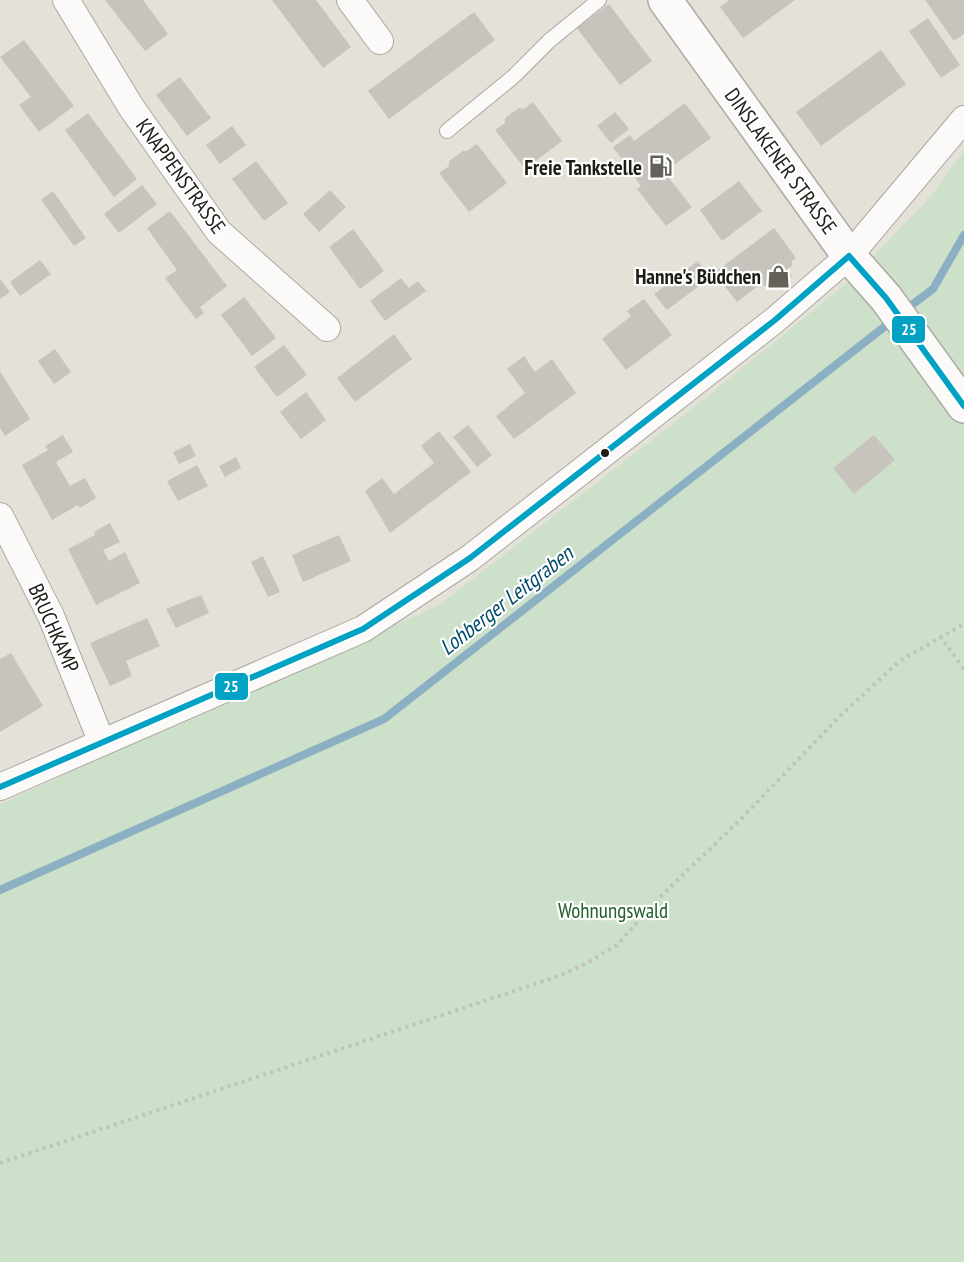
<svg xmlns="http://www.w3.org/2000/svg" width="964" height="1262" font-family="'PT Sans Narrow',sans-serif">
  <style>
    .green { fill: #cde0c9 }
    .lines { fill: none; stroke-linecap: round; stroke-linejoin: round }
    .stream { stroke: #8cb0c3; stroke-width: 8 }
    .building { fill: #c7c4bd }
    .lane-casing { stroke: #aaa8a1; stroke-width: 16 }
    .street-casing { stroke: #aaa8a1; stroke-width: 28 }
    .secondary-casing { stroke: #aaa8a1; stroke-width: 36 }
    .path { stroke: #c2c1be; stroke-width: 4; stroke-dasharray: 3 4.5; stroke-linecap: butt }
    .lane { stroke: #fbfaf9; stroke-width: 14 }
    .street { stroke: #fbfaf9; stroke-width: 26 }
    .secondary { stroke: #fbfaf9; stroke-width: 33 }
    .bus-1-casing { stroke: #fff; stroke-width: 10 }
    .bus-1 { stroke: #02a2c5; stroke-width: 6 }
    .bus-dot { fill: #1e1c16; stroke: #fff; stroke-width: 2 }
    .labels { text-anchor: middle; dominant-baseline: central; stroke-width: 4.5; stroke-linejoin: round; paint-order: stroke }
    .street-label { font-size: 21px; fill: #1e1c16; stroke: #fff }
    .poi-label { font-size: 21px; font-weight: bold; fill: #1e1c16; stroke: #fff; text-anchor: end }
    .park-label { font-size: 21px; fill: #22602d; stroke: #fff }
    .water-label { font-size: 22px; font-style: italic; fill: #024c6c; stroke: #fff }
    .line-badge { stroke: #fff; stroke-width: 2 }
    .badge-label { font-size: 16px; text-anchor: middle; font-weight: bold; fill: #fff }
  </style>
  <rect width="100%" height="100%" fill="#e4e1d8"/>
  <path class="green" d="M964 151V1262H0V804L439 605 697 405 847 283 927 201Z"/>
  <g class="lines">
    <path class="stream" d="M905 310 933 289 964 235
      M0 890 384 719 893 320"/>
  </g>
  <path class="building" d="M105 0H143L168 34 145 51Z
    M272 0H316L351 47 323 68Z
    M729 0H795L743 38 720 7Z
    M925 0H964V34L954 41Z
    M609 4 652 61 620 85 577 28Z
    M474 12 495 40 389 119 368 91Z
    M928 18 960 65 941 78 909 31Z
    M24 40 74 106 39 132 19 105 31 97 0 57Z
    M881 50 906 84 821 146 796 112Z
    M180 77 211 118 187 136 156 95Z
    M533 102 562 141 525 169 495 130 505 123V118L519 108 524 109Z
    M685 103 711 138 664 172 692 207 666 226 637 189 641 186 613 147 630 135 634 141Z
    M615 112 629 129 611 143 597 126Z
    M88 113 137 179 114 197 65 130Z
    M232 126 246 145 220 164 206 145Z
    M477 144 507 183 469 212 439 173 449 166V161L463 151H467Z
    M256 161 288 203 264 221 232 179Z
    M739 181 762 211 722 241 700 210Z
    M142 185 157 204 119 233 104 214Z
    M330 190 346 207 319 232 303 214Z
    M53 191 86 238 74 246 41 200Z
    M170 211 227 286 200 307 204 313 196 319 165 278 177 270 147 228Z
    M774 228 796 258 791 262 793 265 787 269 792 276 778 287 764 286 762 283 737 302 714 273Z
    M353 229 384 271 360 289 329 247Z
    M40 260 51 274 20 296 10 282Z
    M698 261 710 278 667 310 654 294Z
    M401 278 409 288 418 281 426 291 385 321 370 301Z
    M0 279 10 292 0 299Z
    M244 297 276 338 252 356 221 315Z
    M644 299 672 335 626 370 602 339 631 316 627 311Z
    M394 334 412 359 355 402 337 378Z
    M284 345 307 375 277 397 254 367Z
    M55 349 71 372 54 384 38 361Z
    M524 356 535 372 552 359 576 393 514 439 496 416 525 393 507 369Z
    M0 371 30 419 5 436 0 428Z
    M306 392 326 420 301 439 280 412Z
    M468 425 492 455 477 467 453 437Z
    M439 431 471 472 390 533 365 491 382 478 394 494 434 463 421 446Z
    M63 435 73 452 56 462 70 486 85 478 96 498 80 508 78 505 52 520 22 465 48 450 45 446Z
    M874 435 895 460 854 494 833 468Z
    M190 444 196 456 179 464 173 452Z
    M236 457 241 468 225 477 219 466Z
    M197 465 208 486 178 501 167 481Z
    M110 523 120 542 103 550 109 561 125 552 140 583 96 605 68 549 95 535 94 532Z
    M339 535 351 561 303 582 292 555Z
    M263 556 280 592 268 597 251 562Z
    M201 595 209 613 176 628 166 609Z
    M147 618 160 646 126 661 132 676 110 686 90 643Z
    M11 653 43 706 0 732V659Z"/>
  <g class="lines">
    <defs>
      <path id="lane" d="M447 131 513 77 549 41 599 0"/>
      <path id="street" d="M66 0 131 107 219 232 327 328
        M350 0 380 41
        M0 516 51 616 102 743
        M0 787 363 629 470 558 775 320 849 256 964 119"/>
      <path id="secondary" d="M665 0 849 256 886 298 964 406"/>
    </defs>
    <use href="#lane" class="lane-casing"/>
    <use href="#street" class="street-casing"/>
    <use href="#secondary" class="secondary-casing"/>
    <path class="path" d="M940 636 964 669
      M0 1163 559 976 585 964 617 945 663 894 739 821 843 713 901 660 964 624"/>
    <use href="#lane" class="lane"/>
    <use href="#street" class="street"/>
    <use href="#secondary" class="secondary"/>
    <defs>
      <path id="bus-1" d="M849 256 886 298 964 406
        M0 787 363 629 470 558 775 320 849 256"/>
    </defs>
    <use href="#bus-1" class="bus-1-casing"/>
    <use href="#bus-1" class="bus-1"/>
  </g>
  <defs>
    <symbol id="fuel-bare" viewBox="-9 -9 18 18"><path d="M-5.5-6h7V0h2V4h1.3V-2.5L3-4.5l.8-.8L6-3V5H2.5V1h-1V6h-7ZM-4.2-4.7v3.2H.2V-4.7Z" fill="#63615a" stroke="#fff" stroke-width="2.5" paint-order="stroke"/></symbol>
    <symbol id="shop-bare" viewBox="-9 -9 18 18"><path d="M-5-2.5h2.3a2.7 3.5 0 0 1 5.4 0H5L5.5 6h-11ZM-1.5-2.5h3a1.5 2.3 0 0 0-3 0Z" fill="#63615a" stroke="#fff" stroke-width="2.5" paint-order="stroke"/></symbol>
  </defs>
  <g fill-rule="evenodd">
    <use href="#fuel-bare" x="644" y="150" width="33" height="33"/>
    <use href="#shop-bare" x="762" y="260" width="33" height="33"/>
  </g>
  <circle class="bus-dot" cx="605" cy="453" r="5"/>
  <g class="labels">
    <g class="street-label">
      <text transform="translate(781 161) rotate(54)">DINSLAKENER STRASSE</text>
      <text transform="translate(181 176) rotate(54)">KNAPPENSTRASSE</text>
      <text transform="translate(54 628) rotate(66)">BRUCHKAMP</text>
    </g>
    <g class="poi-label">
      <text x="642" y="167">Freie Tankstelle</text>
      <text x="761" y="276">Hanne's Büdchen</text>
    </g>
    <g class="park-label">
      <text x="613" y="910">Wohnungswald</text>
    </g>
    <g class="water-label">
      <text transform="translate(506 600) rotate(-38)">Lohberger Leitgraben</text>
    </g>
  </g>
  <g class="line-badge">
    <rect x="891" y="315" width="35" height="29" rx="6" fill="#02a2c5"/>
    <rect x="214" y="672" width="35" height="29" rx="6" fill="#02a2c5"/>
  </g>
  <g class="badge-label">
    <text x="909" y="335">25</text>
    <text x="231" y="692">25</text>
  </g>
</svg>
